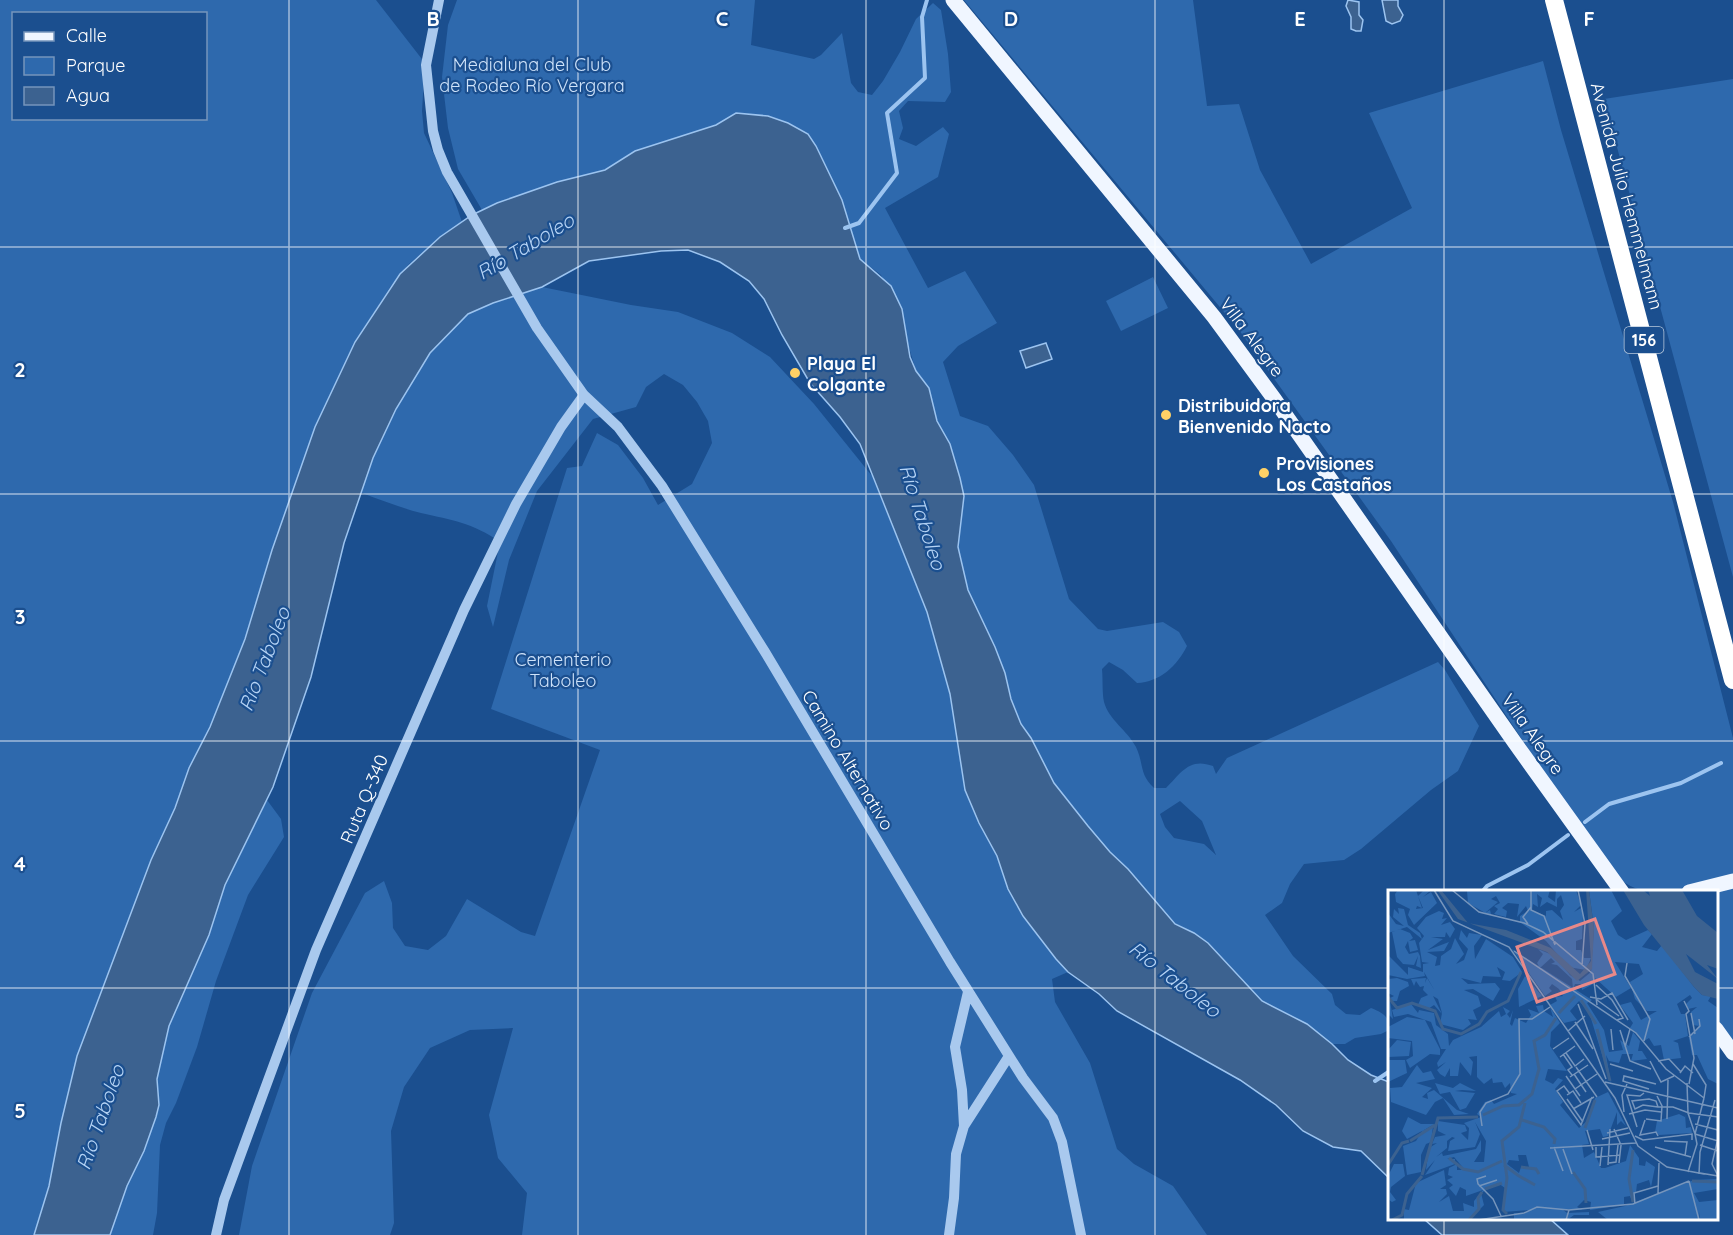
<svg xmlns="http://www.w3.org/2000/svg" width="1733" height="1235" font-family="Quicksand,sans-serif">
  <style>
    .green { fill: #2e69ad; fill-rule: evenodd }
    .water { fill: #3c6290; stroke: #9cc4f0; stroke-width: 1.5 }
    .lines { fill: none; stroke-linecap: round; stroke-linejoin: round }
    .stream { stroke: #9cc4f0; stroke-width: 4 }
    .minor { stroke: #a9c9ee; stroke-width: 10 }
    .major { stroke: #f0f6ff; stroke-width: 15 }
    .highway { stroke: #fff; stroke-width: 18 }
    .grid { fill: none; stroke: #fff; stroke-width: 1.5; stroke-opacity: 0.55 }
    .poi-dot { fill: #ffd166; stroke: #1b4f8f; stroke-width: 2 }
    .labels { text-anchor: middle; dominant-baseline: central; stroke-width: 4.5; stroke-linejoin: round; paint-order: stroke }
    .shield { fill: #1b4f8f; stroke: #bbcadd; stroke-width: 1.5 }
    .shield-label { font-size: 16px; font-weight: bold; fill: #fff }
    .park-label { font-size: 18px; fill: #cfe3fa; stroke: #1b4f8f }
    .street-label { font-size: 18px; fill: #fff; stroke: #1b4f8f }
    .poi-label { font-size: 18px; font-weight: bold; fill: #fff; stroke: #1b4f8f; text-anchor: start }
    .water-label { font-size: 20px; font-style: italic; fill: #b5d3f5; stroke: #1b4f8f }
    .inset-river { fill: none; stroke: #3c6290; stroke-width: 3 }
    .inset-road { fill: none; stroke: #7695bc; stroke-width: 1.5 }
    .view { fill: #e88989; fill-opacity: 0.15; stroke: #e88989; stroke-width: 3 }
    .inset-edge { fill: none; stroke: #fff; stroke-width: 3 }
    .grid-label { font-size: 20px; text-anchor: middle; font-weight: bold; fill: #fff; stroke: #1b4f8f; stroke-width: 4.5; stroke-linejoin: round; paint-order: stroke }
  </style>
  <rect width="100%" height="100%" fill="#1b4f8f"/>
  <path class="green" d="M0 0H376L425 63 422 111 424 133 452 193 462 222 440 237 409 264 391 286 355 342 315 427 272 550 245 639 210 727 189 768 175 808 151 860 77 1056 61 1123 49 1186 34 1235H0ZM14 14H206V118H14Z
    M457 0H755L751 45 814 59 821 55 842 33 851 83 858 92 872 95 883 81 900 52 916 19 933 3 941 10 948 54 951 92 945 102 908 101 899 111 903 128 899 139 916 146 943 127 949 134 938 177 885 208 928 288 965 271 997 323 958 346 943 362 960 416 988 426 1013 455 1034 485 1069 599 1098 629 1107 631 1163 622 1179 632 1187 646C1177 666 1160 682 1137 683L1123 670 1109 662 1102 669C1103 680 1102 692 1104 702 1109 720 1127 730 1136 747 1144 764 1139 774 1154 788H1166C1181 773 1189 757 1213 766L1216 774 1227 758 1438 662 1445 670 1479 726 1458 771 1431 790 1361 849 1344 860 1304 864 1290 884 1282 903 1265 915 1293 956 1332 994 1335 1005 1346 1014 1360 1015 1371 1008C1383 1013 1390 1016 1389 1030L1381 1034 1355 1038 1345 1044H1332L1307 1024 1262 1001 1223 959 1194 933 1175 924 1128 869 1110 852 1088 826 1054 783 1031 738 1021 724 1011 699 1005 673 995 647 968 590 958 547 964 497 950 444 937 421 929 388 916 371 905 334 881 275 860 259 842 200 816 146 736 113 716 125 635 151 605 170 557 182 482 210 458 169 448 128 442 77 448 25ZM1180 801 1202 821 1216 855 1204 844 1174 838 1165 827 1160 814Z
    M964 0H1193L1207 106 1239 104 1260 170 1311 264 1412 208 1369 113 1543 61 1561 130 1673 502 1733 738V878C1707 883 1659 899 1635 888 1622 883 1614 874 1605 865L1391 541 1239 330Z
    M1733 79V577L1604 99Z
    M1153 277 1168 308 1121 331 1106 301Z
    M542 287 631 305 678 312 732 333 770 357 814 404 872 476 927 612 950 694 965 790 979 823 997 856 1008 889 1022 916 1068 972 1052 979 1055 1002 1090 1063 1117 1149 1134 1164 1173 1186 1207 1235H522L527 1193 498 1158 489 1115 513 1028 470 1030 430 1048 404 1087 391 1131 394 1223 390 1235H239L252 1166 312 993 365 893 384 881 392 903 393 928 405 946 428 950 446 936 467 899 521 932 535 936 600 750 491 709 567 468 582 466 597 433 618 445 643 478 658 505 692 484 712 443 708 421 697 402 683 385 664 374 646 387 636 407 593 419 537 491 509 560 493 627 487 606 500 542C473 523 452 520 421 513 401 508 381 500 362 493 373 442 423 343 469 314 490 301 518 295 542 287Z
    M267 800 281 819 284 837 248 895 216 981 197 1047 176 1103 166 1123 160 1145 157 1213 153 1235H110L127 1186 144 1151 159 1105 157 1079 169 1026 209 935 225 885Z
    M1733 888V1045L1717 1020 1716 892Z"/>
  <path class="water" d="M1348 0 1359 2V15L1363 20 1361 31H1356L1351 29V17L1346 6Z
    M1382 0H1398V6L1403 15 1400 21 1392 24 1386 21Z
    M736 113 768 116 788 123 808 134 816 146 842 200 860 259 891 286 902 309 910 357 916 371 929 388 937 421 950 444 960 478 964 496 958 547 968 590 995 647 1005 673 1011 699 1021 724 1031 738 1054 783 1088 826 1110 852 1128 869 1175 924 1194 933 1208 943 1262 1001 1307 1024 1332 1044 1348 1060 1371 1075 1389 1082V1178L1361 1151 1333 1147 1303 1131 1276 1105 1240 1080 1117 1011 1099 994 1068 972 1056 959 1023 916 1008 889 997 856 979 823 965 790 950 694 927 612 860 444 840 417 810 383 782 335 764 299 749 281 720 262 688 250 661 251 589 261 542 287 493 303 468 314 430 353 396 409 373 458 344 543 311 677 273 787 225 885 209 935 169 1026 157 1079 159 1105 156 1117 144 1151 127 1186 110 1235H34L49 1186 61 1123 77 1056 151 860 175 808 189 768 210 727 245 639 272 550 315 427 355 342 400 274 440 237 472 215 497 203 557 182 605 170 635 151 716 125Z
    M1046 343 1052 359 1026 368 1020 351Z
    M1424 1219H1550L1568 1235H1442Z"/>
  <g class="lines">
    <path class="stream" d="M845 228 859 223 897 173 887 113 925 78 922 17 927 0
      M1585 822 1609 804 1681 783 1721 763
      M1482 892 1487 886 1528 865 1568 835
      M1375 1081 1390 1071"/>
    <path class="minor" d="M439 0 426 65 433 131 438 150 447 172 537 328 584 395 618 427 662 486 765 652 950 962 1023 1078 1053 1118 1062 1142 1081 1235
      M964 1126 1009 1056
      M216 1235 224 1200 316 950 464 610 516 504 561 427 584 395
      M949 1235 954 1198 956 1154 964 1126 962 1090 955 1047 968 992"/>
    <path class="major" d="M953 0 1214 317 1275 400 1515 743 1622 892
      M1689 892 1733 881
      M1716 1029 1733 1053"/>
    <path class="highway" d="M1554 0 1733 680"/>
  </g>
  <path class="grid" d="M289 0V1235M578 0V1235M866 0V1235M1155 0V1235M1444 0V892M0 247H1733M0 494H1733M0 741H1733M0 988H1390M1716 988H1733M1444 1218V1235"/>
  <g class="poi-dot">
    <circle cx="795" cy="373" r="6"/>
    <circle cx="1166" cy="415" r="6"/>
    <circle cx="1264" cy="473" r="6"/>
  </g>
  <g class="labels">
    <rect class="shield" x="1624.5" y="327" width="39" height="26" rx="4.5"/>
    <g class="shield-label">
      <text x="1644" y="340">156</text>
    </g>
    <g class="park-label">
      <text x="532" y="64">Medialuna del Club<tspan x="532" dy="21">de Rodeo Río Vergara</tspan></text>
      <text x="563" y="659">Cementerio<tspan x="563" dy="21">Taboleo</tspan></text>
    </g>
    <g class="street-label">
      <text transform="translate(1627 196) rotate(75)">Avenida Julio Hemmelmann</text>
      <text transform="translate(1252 337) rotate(53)">Villa Alegre</text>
      <text transform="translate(1533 734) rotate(55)">Villa Alegre</text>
      <text transform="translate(848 760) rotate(59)">Camino Alternativo</text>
      <text transform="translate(364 799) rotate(-67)">Ruta Q-340</text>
    </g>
    <g class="poi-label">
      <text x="807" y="363">Playa El<tspan x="807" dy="21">Colgante</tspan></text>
      <text x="1178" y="405">Distribuidora<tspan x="1178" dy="21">Bienvenido Nacto</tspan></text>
      <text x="1276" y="463">Provisiones<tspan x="1276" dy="21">Los Castaños</tspan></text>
    </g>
    <g class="water-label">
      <text transform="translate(525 246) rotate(-31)">Río Taboleo</text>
      <text transform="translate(923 517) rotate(72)">Río Taboleo</text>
      <text transform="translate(264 659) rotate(-69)">Río Taboleo</text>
      <text transform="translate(1175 979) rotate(38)">Río Taboleo</text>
      <text transform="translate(100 1117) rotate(-71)">Río Taboleo</text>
    </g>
  </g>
  <g transform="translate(1388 890)">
    <rect width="330" height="330" fill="#1b4f8f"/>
    <path d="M28 0 34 18 29 16 28 19 35 18 30 6 36 0H43L35 7 43 2 49 13 26 35 20 25 22 19 8 12 7 4 10 0ZM162 0 160 7 167 12 168 0H188L193 15 186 22 193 18 195 25 194 49 188 51V60H193L196 68H203L198 80 180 77 158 51 132 32V26L140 21 138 16 129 27 131 14 120 13 114 18 119 21 118 27 106 24 110 19 106 16 112 13 108 6 103 9 110 12 97 23 102 20 103 24H99L80 13 79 1ZM149 4 154 8 152 17 159 12 169 17V9L173 5 176 15 172 21 175 30 164 20 158 21V26L144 20 145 14 150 17ZM201 0H223L234 21 223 31 230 45 238 50 260 40 264 44 254 57 269 61 274 55 306 97 314 105 323 106 320 111 330 118V194L320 189 309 165H304L301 148 311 136 305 135 303 122 309 117 300 119 298 114 304 108 302 105 289 114 293 124H297L300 146 285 151 290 153 293 168 276 170 273 155 266 156 261 148 256 151 242 138 245 133 232 115 243 112 253 130 269 121H259L247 109 242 92 255 84 251 74 227 72 243 98 228 107 207 88 205 94 194 100 193 94H187L185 99 184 89 169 75 163 74 167 72 163 68 152 78 149 73 155 64 150 59 167 66 182 85 192 91 203 82 206 38ZM10 18 16 19 20 35 32 43 34 49 19 37 0 43V23L8 34 16 36 5 27 6 19 11 24ZM51 21 56 23 54 29 59 28 53 35 62 32 67 39 62 48 58 42 57 47H43L55 49 40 60 61 52 56 61 39 62 49 67 47 76 52 75 53 66 63 59 67 48 76 64 68 74 76 70 80 59 71 49 73 40 79 48 81 43 94 45 86 56 87 69 98 49 125 67 134 82 122 91 114 90 117 82 109 77 113 87 95 86 93 93 73 88 80 94 107 93 112 99 105 111 85 99 76 100 90 106 93 116 85 120 89 130 80 129 83 134 75 140 52 134 54 123 50 109 45 106 54 124 46 115 40 119 30 115 33 108 40 105 35 100 36 96 32 97 28 91 26 96 23 89 38 88 37 93 39 88 47 101 36 82 37 86 19 89 0 85 1 66 20 85V77L35 82V74L41 73 34 72 31 53 36 46 29 38 38 27ZM12 39 22 43 25 48 21 51 27 50 30 60 22 62 20 51 17 57 21 64 30 62 32 66 33 78 28 76 30 66 26 75 15 74 9 67 4 42ZM124 59 204 110 199 113 216 140 221 162 235 160 232 150 241 156 245 142 252 151 250 161H254L259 169 243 171 245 164H234L231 173 221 171 218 165 223 194 201 122 191 111 182 121 189 130 176 133 162 115 169 111 167 107 175 106 171 99 164 94 161 98 164 101 157 106ZM137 86 154 106 131 117 130 99ZM9 88 20 92 21 96 12 101 9 111H2L5 129 0 124V109L6 106 0 103V89ZM23 114 30 123 31 120 46 123 48 135 60 144 61 156 65 150 93 137 111 121 113 127 118 124 115 117 122 121 119 124 122 128 125 120 122 134 124 136 127 128 138 133 143 125 140 119 151 123 148 116 155 115 156 121 165 127 162 117 172 133 163 142 162 156 179 181 160 179 157 190 165 194 170 188 175 190 167 199 175 212 172 215 191 238 199 231 207 208 220 202 238 236 233 231 229 235V222L220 246 215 247 212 239 197 241 201 254 194 255 196 268 206 262 213 278H217L238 271 242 255 251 268V275L257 276 258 271 267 277 263 297 261 290 249 294 248 302 243 304 245 314 242 306 236 307V315L202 320 203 312 196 310 189 317 195 320 174 319 179 323 201 322V325H186L179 330 178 325V330H126V323L136 324 141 320 115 322 117 298 110 293 93 303 96 315 81 330H16V319L21 320 28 293 56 280 58 295 52 299H58L59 304 51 312 61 306 65 321H76L75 313 86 317V311L95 300 78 306V300L72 297 68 306 61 298 65 295 59 290 65 287 60 285 61 278 69 274V280H77L66 267 59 269H67V274L37 285 47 270 38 280 41 258 49 253 44 254 47 247 58 245 50 241V231L77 235 79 241 73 243 80 250 81 238 76 233 93 227 89 224 97 212 103 210 106 214 129 204 123 203 122 193 117 198 114 192 105 193 104 188 96 194 89 187V166L81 167 85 172 83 186 72 172 70 186H62V178L57 187 52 184 49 180 58 172 50 177 49 173 58 159H53L43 132 20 124 6 127 4 120ZM87 232 98 251 96 272H86L93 261V250L88 259 55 266 54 263 48 267 59 258V251L64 247 67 248 62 251 60 261 87 257 92 244ZM130 265H138L141 277H133L131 283 119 274 121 270 131 271ZM19 127 37 130 52 159V165L42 164 22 178 18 170 25 166 24 151 0 148V137ZM9 150 23 152 21 166 0 167V160ZM0 170H17L19 183 0 192ZM29 175 35 183 43 181 47 189 28 193 44 198 34 207 40 209 39 203 46 200 69 220 81 224 66 225 55 208 47 212 38 225 3 212 2 198 14 197ZM47 193 65 198 72 193 88 201 74 200 67 201 87 203 78 218 72 220 62 202 52 204ZM291 224 297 227V224L298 238 303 237 304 243 271 245 267 242 269 231ZM20 227 33 234H47L19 249 14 241ZM45 236 43 252 38 254 33 265V282L19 285 15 256 28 251 34 241ZM6 274H15L17 286 3 297 2 302 8 310 4 312 0 309V286ZM330 289V299L306 303 311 312 330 310V330H311L312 322 310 330H220L210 322 237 316 306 290Z" fill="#2e69ad" fill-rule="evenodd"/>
    <path d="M53 0 80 33 118 40 163 58 192 84 203 71 198 0H201L206 38 204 79 189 91 159 62 70 29 50 1ZM255 0 262 6 260 0H294L309 26 330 43V79L319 75 330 89 298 64 307 82 330 94V109L314 105 306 97 256 35 235 0Z" fill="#3c6290"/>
    <path class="inset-river" d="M0 107 9 118 24 113 47 121 55 139 73 144 91 134 99 122 120 111 133 82M193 110 208 134M171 123 187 106M209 139 222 191M95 225 115 216 131 215 144 204 151 179 146 151 157 145 168 128M134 230 156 237 167 249 166 254M197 238 207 210M22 251 47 235M61 268 75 279 90 282 114 271M0 275 14 253 21 251M116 275 131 286M133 277 148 279 151 284M185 282 197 299 198 313M34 285 50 228 90 227M131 286 147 295M304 291 330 292M97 299 114 293M245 312 241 289 245 260M119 324 115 320 119 288 114 251 131 237 137 213M4 330 14 325 19 304 34 286M81 330 91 319 90 308 94 302"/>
    <path class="inset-road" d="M46 0 65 31 121 57 227 208 250 256 279 277 316 284M64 0 91 22 136 33 155 42 205 84 209 115M143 0V20L156 26 167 55M190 0 197 34 194 76M140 34 135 27 143 17M126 61 248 143 278 179 316 208M239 73 237 86 262 129 256 151M208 95 224 110 235 128 229 130M202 107 213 109 224 103 240 130M209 110 231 126M296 111 301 121 298 124 306 168 301 194M190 114 218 189M303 123 307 144M187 132 205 159M223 139 225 160M232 140 242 171 263 179M180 141 197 126M301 147 312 136 311 129M237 157 242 139M165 159 181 148M178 163 187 176 196 169M175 164 184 177 180 180 184 185M172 167 187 156M262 171 273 192 286 186M270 171 281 169 293 182M222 174 245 181M305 174 318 195 316 208M188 177 209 207M292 183 297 176 305 183M186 184 198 202M178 186 192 206M182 187 200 175M217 192 330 218M238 192 235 191 236 186 268 194M238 192 261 199M299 193 300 223 307 244M187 199 209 184M182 204 176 196 169 201 193 235 204 207M179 205 185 201 193 213M179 209 195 232M270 217 268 211 261 209 244 211 247 219 255 215 270 217H285L301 223M185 219 206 207M236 222 234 205 239 194M301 223 330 227M241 224 257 220 273 222M258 229 273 231 274 216 269 206M279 229 280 190M257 230 252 245 268 242 270 246M307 234 330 240M94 236 92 222 98 213 120 204 132 184 131 129H144L162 117M249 237 239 205 252 206 256 203M226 239 233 255 231 273M199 240 205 260M219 243 240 238M307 244 330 251M247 246 255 250 304 244V250M330 248 324 274 330 286M214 249 242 243M276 251 299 252 297 266M312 255 330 261M166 257 175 281M208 257V267L232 265M267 257 303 267M162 258 248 253M175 259 184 284M221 273 228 272 230 255M220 275 222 239M212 276 214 257M300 282 309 254 307 244 316 208M312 283 330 286M311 284 312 262 327 210M98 286 89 289 90 294 105 309 113 326M301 291 311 330M91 296 109 290M270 303 271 273M247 314 246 303 270 296M90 330 136 323 149 317 181 320M178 330 181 320 245 314 301 291"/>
    <path class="view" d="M207 29 227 84 149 112 129 57Z"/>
    <rect width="330" height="330" class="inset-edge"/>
  </g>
  <g class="grid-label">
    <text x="433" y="26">B</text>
    <text x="722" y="26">C</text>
    <text x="1011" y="26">D</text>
    <text x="1300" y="26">E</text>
    <text x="1589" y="26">F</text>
    <text x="20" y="377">2</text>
    <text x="20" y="624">3</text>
    <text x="20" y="871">4</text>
    <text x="20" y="1118">5</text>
  </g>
  <rect x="12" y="12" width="195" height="108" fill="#1b4f8f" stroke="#7695bc" stroke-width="1.5"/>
  <rect x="24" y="32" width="30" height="9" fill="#f0f6ff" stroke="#7695bc" stroke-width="1.5"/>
  <text x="66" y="42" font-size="18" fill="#ffffff">Calle</text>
  <rect x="24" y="57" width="30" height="18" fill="#2e69ad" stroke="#7695bc" stroke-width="1.5"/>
  <text x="66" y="72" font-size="18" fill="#ffffff">Parque</text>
  <rect x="24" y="87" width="30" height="18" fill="#3c6290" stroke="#7695bc" stroke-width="1.5"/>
  <text x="66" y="102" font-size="18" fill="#ffffff">Agua</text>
</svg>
